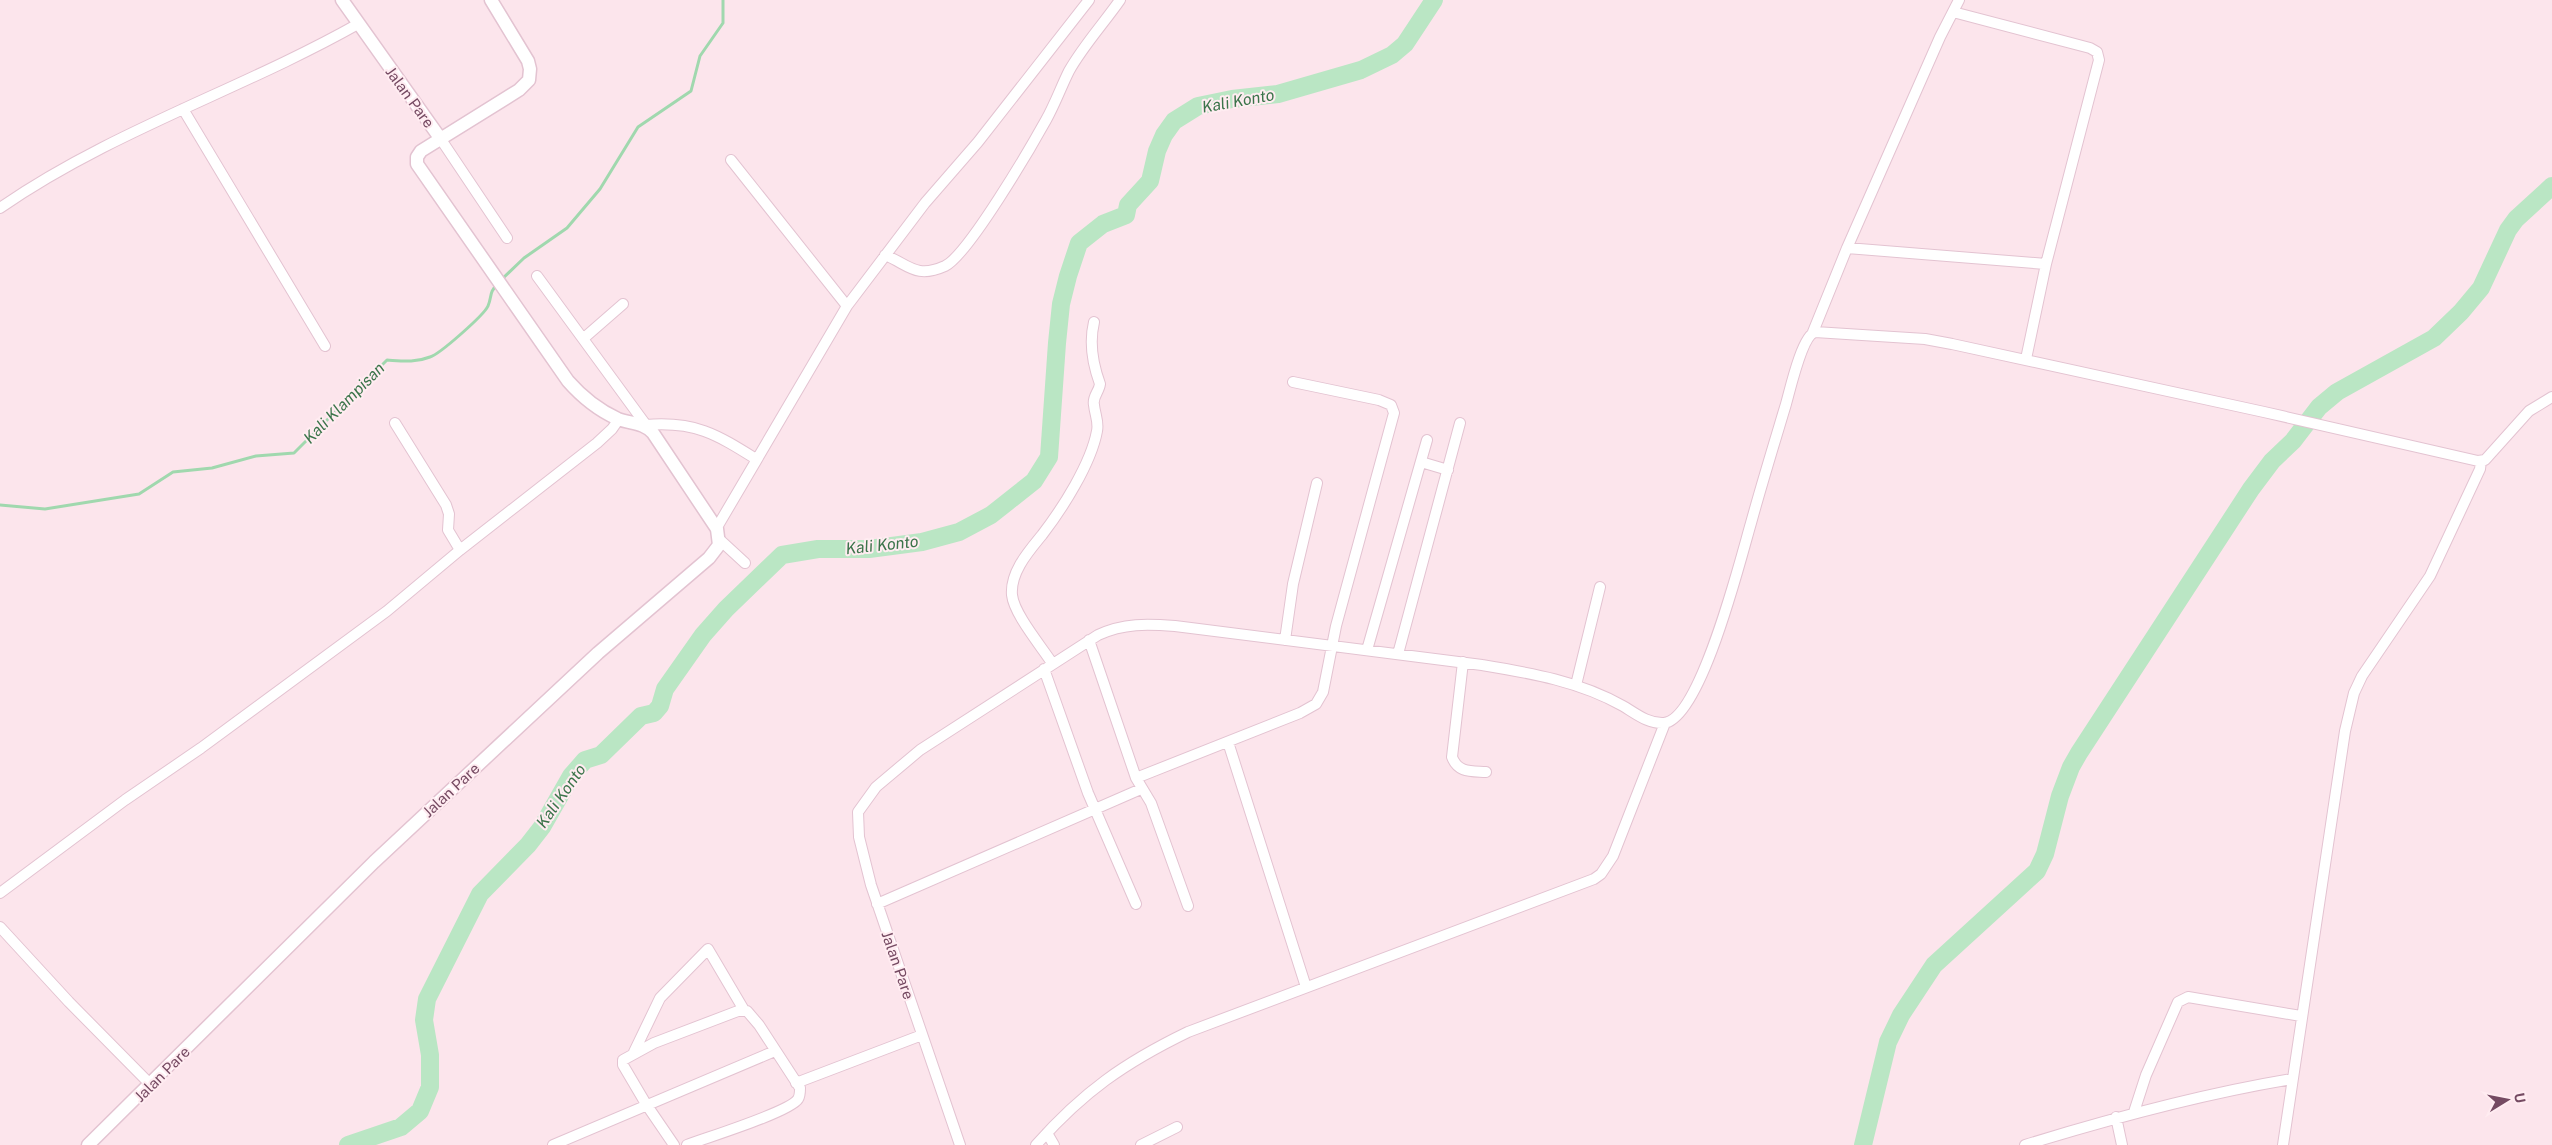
<svg xmlns="http://www.w3.org/2000/svg" width="2552" height="1145" font-family="'Public Sans',sans-serif">
  <style>
    .lines { fill: none; stroke-linecap: round; stroke-linejoin: round }
    .stream { stroke: #a0d8ae; stroke-width: 3 }
    .river { stroke: #bae6c4; stroke-width: 18 }
    .minor-casing { stroke: #e3c3d1; stroke-width: 12 }
    .tertiary-casing { stroke: #e3c3d1; stroke-width: 15 }
    .minor { stroke: #fff; stroke-width: 10 }
    .tertiary { stroke: #fff; stroke-width: 12 }
    .labels { text-anchor: middle; dominant-baseline: central; stroke-width: 4; stroke-linejoin: round; paint-order: stroke }
    .street-label { font-size: 15px; fill: #754a62; stroke: #ffecf1 }
    .water-label { font-size: 16px; font-style: italic; fill: #3b744a; stroke: #ffecf1 }
  </style>
  <rect width="100%" height="100%" fill="#fce5ec"/>
  <g class="lines">
    <path class="stream" d="M501 280 524 258 567 228 600 189 638 127 691 91 700 56 723 23V0
      M0 505 45 509 139 494 173 472 212 468 256 456 294 453 387 360C402 361 415 363 430 357 440 354 484 315 488 306 492 297 489 292 497 285"/>
    <path class="river" d="M348 1145 401 1127 420 1111 430 1087V1055L424 1020 427 999 480 894 528 845 542 827 571 776 585 760 601 755 641 716 654 713 660 706 665 689 703 635 726 609 782 555 818 549H869L922 542 959 532 991 515 1034 481 1049 457 1057 343 1061 304 1068 276 1079 243 1103 224 1126 215 1128 205 1150 181 1157 151 1164 135 1174 121 1198 106 1232 99 1278 94 1361 70 1392 55 1405 44 1434 0
      M1863 1145 1888 1042 1901 1015 1934 965 2037 871 2045 854 2060 796 2071 767 2079 753 2251 489 2272 461 2293 441 2319 407 2337 392 2434 338 2461 312 2481 288 2508 230 2516 219 2552 186"/>
    <defs>
      <path id="minor" d="M1953 12 2090 48 2097 52 2099 60 2046 264 2026 359
        M183 109 325 346
        M440 138 507 238
        M731 160 847 306
        M0 208C111 131 241 90 358 24
        M1847 248 2046 264
        M885 255C909 265 916 279 945 266 968 255 1031 147 1046 120 1055 104 1061 87 1069 71 1083 46 1104 23 1120 0
        M537 276 646 425C695 421 716 434 756 459
        M1813 332 1847 248 1940 37 1959 0
        M584 338 623 304
        M395 423 446 505 449 514 448 530 460 550
        M1421 462 1448 470
        M716 529 847 306 925 203 978 142 1089 0
        M720 540 745 563
        M1089 640 1136 778 1151 803 1188 906
        M1285 640 1293 584 1317 483
        M1367 650 1427 440
        M1398 654 1460 423
        M1463 662 1452 757C1458 773 1471 771 1486 772
        M1052 663C1041 646 1014 614 1012 595 1010 572 1029 551 1042 535 1062 509 1091 464 1097 431 1099 422 1095 415 1094 405 1092 397 1099 392 1100 384 1093 365 1089 343 1094 322
        M1044 669 1088 793 1136 904
        M1576 685 1600 587
        M1228 742 1306 987
        M1136 778 1300 713 1316 704 1323 692 1336 626 1394 413 1391 405 1379 400 1293 382
        M0 893 125 800 201 748 387 611 460 550 597 443 612 429 619 419
        M877 904 1141 789
        M0 927 69 1002 151 1085
        M634 1052 660 998 708 949 744 1010
        M796 1083 922 1035
        M2134 1112 2146 1075 2178 1002 2188 997 2301 1016
        M2116 1117 2122 1145
        M1047 1133 1054 1145
        M553 1145 775 1051
        M674 1145 646 1104 623 1065V1060L654 1043 738 1011H747L759 1025 800 1088C800 1092 800 1096 798 1099 790 1112 705 1138 687 1145
        M960 1145 871 885 859 837 858 812 876 787 920 750 1098 635C1124 623 1147 624 1175 626L1482 665C1530 673 1579 681 1623 706 1635 713 1648 724 1664 723 1701 719 1741 557 1751 523 1762 483 1774 444 1786 404 1790 390 1802 336 1815 332L1925 339 1952 344 2264 412 2478 461 2485 460 2529 411 2552 397
        M1036 1145C1083 1092 1124 1063 1188 1032L1594 879 1601 874 1613 856 1665 723
        M1141 1145 1177 1127
        M2025 1145C2113 1118 2201 1094 2292 1079
        M2283 1145 2345 731 2354 693 2362 676 2430 576 2480 469 2481 461"/>
      <path id="tertiary" d="M342 0 440 138
        M88 1145 374 862 598 653 709 558 719 545 717 529 653 433C643 422 631 424 618 419 598 410 582 397 568 381L417 164V157L421 151 519 90 529 80 530 69 528 61 491 0"/>
    </defs>
    <use href="#minor" class="minor-casing"/>
    <use href="#tertiary" class="tertiary-casing"/>
    <use href="#minor" class="minor"/>
    <use href="#tertiary" class="tertiary"/>
  </g>
  <g class="labels">
    <g class="street-label">
      <text transform="translate(410 97) rotate(54)">Jalan Pare</text>
      <text transform="translate(451 790) rotate(-43)">Jalan Pare</text>
      <text transform="translate(898 965) rotate(71)">Jalan Pare</text>
      <text transform="translate(162 1074) rotate(-45)">Jalan Pare</text>
    </g>
    <g class="water-label">
      <text transform="translate(1238 101) rotate(-10)">Kali Konto</text>
      <text transform="translate(344 403) rotate(-45)">Kali Klampisan</text>
      <text transform="translate(882 545) rotate(-6)">Kali Konto</text>
      <text transform="translate(561 796) rotate(-55)">Kali Konto</text>
    </g>
  </g>
  <g transform="translate(2507 1100) rotate(80)" stroke="#ffecf1" stroke-width="4" paint-order="stroke">
  <path d="M0-4L9 19L0 12L-9 19Z" fill="#754a62"/>
  <text y="-8" font-size="14" font-weight="bold" text-anchor="middle" fill="#754a62">U</text>
  </g>
</svg>
